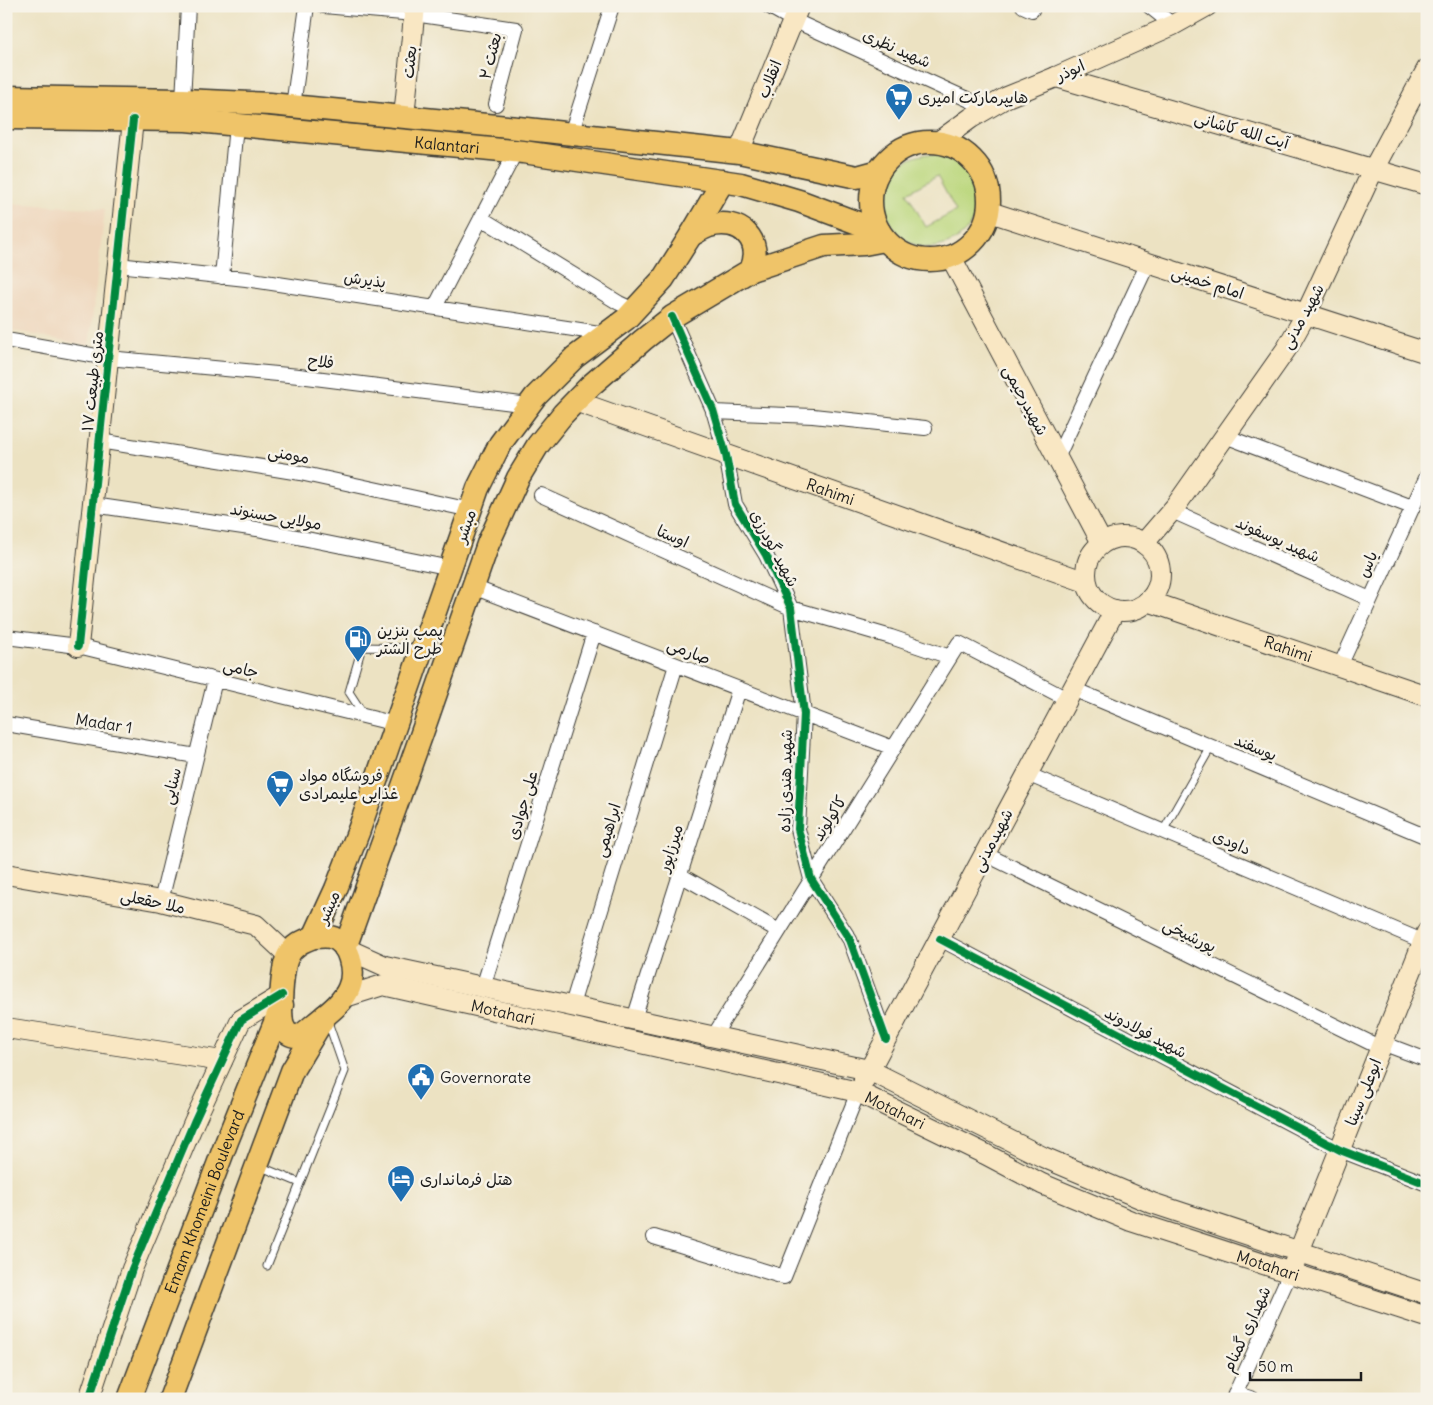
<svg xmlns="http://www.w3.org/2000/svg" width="1433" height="1405" font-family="Delius,'Playpen Sans Arabic',sans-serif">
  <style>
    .built { fill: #eed6bb }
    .green { fill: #bbd77d; stroke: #6c7a4c; fill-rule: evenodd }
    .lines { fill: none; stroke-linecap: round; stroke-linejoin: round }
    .lane-casing { stroke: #3b3a35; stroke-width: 9 }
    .street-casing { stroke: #3b3a35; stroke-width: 16 }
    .secondary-casing { stroke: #3b3a35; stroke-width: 22 }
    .primary-casing { stroke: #3b3a35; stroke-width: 25 }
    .lane { stroke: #fff; stroke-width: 7 }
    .street { stroke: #fff; stroke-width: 14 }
    .secondary { stroke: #f9e7c3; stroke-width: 20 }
    .primary { stroke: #efc469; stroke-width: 22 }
    .cycleway-casing { stroke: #f7f3e8; stroke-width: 11 }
    .cycleway { stroke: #00873e; stroke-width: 8 }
    .labels { text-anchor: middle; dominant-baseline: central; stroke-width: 5; stroke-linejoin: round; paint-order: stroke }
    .street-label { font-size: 16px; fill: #1c1c1c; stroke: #f7f3e8 }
    .poi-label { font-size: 16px; fill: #1c1c1c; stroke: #f7f3e8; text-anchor: start }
  </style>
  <rect width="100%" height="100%" fill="#f7f3e8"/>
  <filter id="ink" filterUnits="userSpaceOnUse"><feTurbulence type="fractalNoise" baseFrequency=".02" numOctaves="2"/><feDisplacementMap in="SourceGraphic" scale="10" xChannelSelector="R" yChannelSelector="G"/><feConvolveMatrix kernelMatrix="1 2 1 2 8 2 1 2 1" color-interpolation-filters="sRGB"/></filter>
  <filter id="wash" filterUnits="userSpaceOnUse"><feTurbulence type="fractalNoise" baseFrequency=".0096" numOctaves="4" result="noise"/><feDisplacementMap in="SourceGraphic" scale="20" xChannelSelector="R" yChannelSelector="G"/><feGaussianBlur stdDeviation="1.12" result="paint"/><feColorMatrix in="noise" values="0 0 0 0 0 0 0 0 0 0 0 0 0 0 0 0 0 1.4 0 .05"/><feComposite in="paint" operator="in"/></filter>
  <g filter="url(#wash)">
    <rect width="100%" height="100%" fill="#ece2c2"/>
    <path class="built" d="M6 203 105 209 89 346 6 329Z"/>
    <path class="green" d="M927 154C932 154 937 154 942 155 973 163 986 199 970 225 965 234 957 240 947 244 891 265 858 180 912 158 917 156 922 155 927 154ZM937 176 956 211 926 227 907 193Z"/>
  </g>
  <g filter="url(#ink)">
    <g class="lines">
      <defs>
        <path id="lane" d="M364 715 349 692 362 647 420 648
          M1163 831 1211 747
          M259 1166 300 1183
          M267 1266 345 1071 328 1022"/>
        <path id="street" d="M324 6 414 14 516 29 496 104
          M768 6 793 20 987 108
          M1023 6 1032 10
          M1149 6 1173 25
          M183 100 188 6
          M293 106 307 6
          M571 134 612 6
          M481 218 619 303 634 310
          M118 265 246 279 606 334
          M222 277 236 125
          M435 307 516 151
          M672 317 713 410 726 455 735 504 766 555 791 608 804 714 798 829 811 879 850 940 886 1039
          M6 340 108 358 299 376 529 405
          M713 412 813 416 925 428
          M1225 436 1412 507
          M99 441 300 473 471 510
          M1057 458 1148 263
          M541 495 791 608 891 637 950 657
          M93 505 257 529 451 568
          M1172 511 1370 599
          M473 587 893 748
          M6 637 78 646 396 724
          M1340 666 1427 476
          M1073 689 1427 837
          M6 724 196 756
          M1027 774 1427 943
          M985 854 1381 1048
          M680 875 779 931
          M161 901 215 680
          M940 939 1340 1150 1427 1184
          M483 987 594 633
          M572 1005 676 665
          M634 1019 739 689
          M713 1037 959 643 1067 699
          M1382 1043 1427 1060
          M654 1237 784 1277 858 1092
          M1235 1393 1253 1399
          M1233 1399 1290 1273"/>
        <g id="secondary">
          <path d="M1056 77 1427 185"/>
          <path d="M404 117 415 6"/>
          <path d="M938 142 971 118 1007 97 1056 77 1173 25 1207 6"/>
          <path d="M739 152 799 6"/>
          <path d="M990 212 1427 353"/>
          <path d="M951 257 1102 543"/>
          <path id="s1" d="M575 401 1086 582"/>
          <circle cx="1123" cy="574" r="37"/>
          <path d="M1144 543 1175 507 1287 348 1306 314 1374 168 1427 69"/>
          <path id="s2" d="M1148 601 1427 696"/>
          <path d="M78 646 133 120"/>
          <path d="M6 874 161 901 256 925 288 955"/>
          <path d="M345 948 385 966 869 1070 1043 1157 1152 1203 1427 1294"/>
          <path id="s3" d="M342 998 383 985 858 1092 985 1154 1042 1184 1131 1221 1427 1317"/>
          <path d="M6 1028 222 1061"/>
          <path d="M864 1080 1115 610"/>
          <path d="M1294 1264 1427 932"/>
          <path d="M89 1399 132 1269 194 1122 241 1020 282 995"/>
        </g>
        <g id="primary">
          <path d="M6 97 183 100 270 104 518 128 739 152 857 177 879 171"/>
          <path id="s4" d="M6 118 186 120 523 152 741 184 799 201 879 231"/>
          <circle cx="930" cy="201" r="59"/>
          <path d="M691 235C697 232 703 228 709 226 740 217 764 240 751 270"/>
          <path d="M314 937 336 889 359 830 478 488 500 444 535 397 575 357 626 319 663 279 691 235 723 181"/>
          <path d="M314 937C319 937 325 936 330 937 350 941 356 972 349 988 343 1003 327 1014 315 1024 310 1028 303 1036 296 1036 291 1036 286 1033 284 1028 278 1018 282 967 288 956 293 945 303 941 314 937Z"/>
          <path d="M345 948 421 736 488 544 518 478 538 445 563 414 590 386 643 340 672 317 751 270 824 246 864 244 885 240"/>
          <path id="s5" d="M129 1399 227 1141 282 1005"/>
          <path d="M170 1399 292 1071 325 1016"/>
        </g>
      </defs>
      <use href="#lane" class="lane-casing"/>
      <use href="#street" class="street-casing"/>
      <use href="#secondary" class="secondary-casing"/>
      <use href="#primary" class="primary-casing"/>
      <use href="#lane" class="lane"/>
      <use href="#street" class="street"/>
      <use href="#secondary" class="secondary"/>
      <use href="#primary" class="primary"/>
      <defs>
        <path id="cycleway" d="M672 317 713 410 726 455 735 504 766 555 791 608 804 714 798 829 811 879 850 940 886 1039
          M78 646 133 120
          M940 939 1340 1150 1427 1184
          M89 1399 132 1269 194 1122 241 1020 282 995"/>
      </defs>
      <use href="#cycleway" class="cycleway-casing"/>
      <use href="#cycleway" class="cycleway"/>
    </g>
  </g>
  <defs>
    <symbol id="supermarket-pin" viewBox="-11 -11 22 30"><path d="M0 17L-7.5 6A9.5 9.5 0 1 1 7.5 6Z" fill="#1f6fb2" stroke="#f7f3e8"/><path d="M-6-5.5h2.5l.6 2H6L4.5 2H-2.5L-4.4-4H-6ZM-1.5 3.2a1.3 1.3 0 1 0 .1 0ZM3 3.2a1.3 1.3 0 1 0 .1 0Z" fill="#fff"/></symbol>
    <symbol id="fuel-pin" viewBox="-11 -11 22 30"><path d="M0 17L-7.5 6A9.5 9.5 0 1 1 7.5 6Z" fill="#1f6fb2" stroke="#f7f3e8"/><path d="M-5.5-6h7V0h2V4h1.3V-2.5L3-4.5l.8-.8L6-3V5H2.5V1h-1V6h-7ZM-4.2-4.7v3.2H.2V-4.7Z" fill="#fff"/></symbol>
    <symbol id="civic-pin" viewBox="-11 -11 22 30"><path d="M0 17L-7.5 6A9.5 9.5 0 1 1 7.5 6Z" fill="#1f6fb2" stroke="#f7f3e8"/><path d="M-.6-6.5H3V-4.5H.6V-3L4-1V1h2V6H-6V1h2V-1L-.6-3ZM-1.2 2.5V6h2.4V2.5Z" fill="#fff"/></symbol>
    <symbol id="hotel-pin" viewBox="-11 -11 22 30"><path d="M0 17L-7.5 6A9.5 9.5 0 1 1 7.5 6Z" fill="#1f6fb2" stroke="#f7f3e8"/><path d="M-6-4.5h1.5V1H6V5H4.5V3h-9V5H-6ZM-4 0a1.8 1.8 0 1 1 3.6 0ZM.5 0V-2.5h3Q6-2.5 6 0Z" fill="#fff"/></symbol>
  </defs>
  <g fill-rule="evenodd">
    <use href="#supermarket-pin" x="883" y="81" width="32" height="43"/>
    <use href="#fuel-pin" x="342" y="623" width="32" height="43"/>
    <use href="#supermarket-pin" x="264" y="768" width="32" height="43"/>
    <use href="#civic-pin" x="405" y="1061" width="32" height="43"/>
    <use href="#hotel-pin" x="385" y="1163" width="32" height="43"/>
  </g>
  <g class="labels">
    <g class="street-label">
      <text transform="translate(897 48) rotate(24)">شهید نظری</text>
      <text transform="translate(490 56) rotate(-76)">بعثت ۲</text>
      <text transform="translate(409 62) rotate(-84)">بعثت</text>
      <text transform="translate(1070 70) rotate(-24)">ابوذر</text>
      <text transform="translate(769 79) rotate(-68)">انقلاب</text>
      <text transform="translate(1242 130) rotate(16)">آیت الله کاشانی</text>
      <text stroke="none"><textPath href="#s4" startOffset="442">Kalantari</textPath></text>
      <text transform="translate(365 279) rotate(8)">پذیرش</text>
      <text transform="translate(1208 282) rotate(18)">امام خمینی</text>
      <text transform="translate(1302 316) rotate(-61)">شهید مدنی</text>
      <text transform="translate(321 361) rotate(7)">فلاح</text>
      <text transform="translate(92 381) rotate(-84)">۱۷ متری طبیعت</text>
      <text transform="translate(1026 400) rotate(62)">شهیدرحیمی</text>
      <text transform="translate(289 454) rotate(10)">مومنی</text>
      <text stroke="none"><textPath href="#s1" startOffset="271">Rahimi</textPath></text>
      <text transform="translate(276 516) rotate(10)">مولایی حسنوند</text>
      <text transform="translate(465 526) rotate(-71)">مبشر</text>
      <text transform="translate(673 536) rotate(24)">اوستا</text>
      <text transform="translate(1278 539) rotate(24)">شهید یوسفوند</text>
      <text transform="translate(775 548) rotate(62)">شهید گودرزی</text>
      <text transform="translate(1367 564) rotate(-66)">یاس</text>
      <text stroke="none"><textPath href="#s2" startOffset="148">Rahimi</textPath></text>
      <text transform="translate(689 651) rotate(21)">صارمی</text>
      <text transform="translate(241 668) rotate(14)">جامی</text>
      <text transform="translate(104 723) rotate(9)">Madar 1</text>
      <text transform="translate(1256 747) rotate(23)">یوسفند</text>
      <text transform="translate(785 781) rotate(-89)">شهید هندی زاده</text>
      <text transform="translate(171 786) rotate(-76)">سنایی</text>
      <text transform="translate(522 805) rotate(-73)">علی جوادی</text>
      <text transform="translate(829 818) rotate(-58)">کاکولوند</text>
      <text transform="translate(607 830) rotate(-73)">ابراهیمی</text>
      <text transform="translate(992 840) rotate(-62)">شهیدمدنی</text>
      <text transform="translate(1232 842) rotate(23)">داودی</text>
      <text transform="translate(670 848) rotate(-72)">میرزاپور</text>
      <text transform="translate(153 901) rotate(12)">ملا حقعلی</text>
      <text transform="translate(328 907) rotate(-66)">مبشر</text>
      <text transform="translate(1190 935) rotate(26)">پورشیخی</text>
      <text stroke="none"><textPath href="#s3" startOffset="166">Motahari</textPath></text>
      <text transform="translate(1146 1032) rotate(28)">شهید فولادوند</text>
      <text transform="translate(1363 1092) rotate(-68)">ابوعلی سینا</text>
      <text stroke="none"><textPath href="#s3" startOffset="571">Motahari</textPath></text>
      <text stroke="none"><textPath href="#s5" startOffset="211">Emam Khomeini Boulevard</textPath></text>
      <text stroke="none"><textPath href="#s3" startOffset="976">Motahari</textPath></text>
      <text transform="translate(1246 1329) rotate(-65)">شهداری گمنام</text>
    </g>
    <g class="poi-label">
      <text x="918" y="97">هایپرمارکت امیری</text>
      <text x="377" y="630">پمپ بنزین<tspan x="377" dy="18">طرح الشتر</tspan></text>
      <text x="299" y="775">فروشگاه مواد<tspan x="299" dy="18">غذایی علیمرادی</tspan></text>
      <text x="440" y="1077">Governorate</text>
      <text x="420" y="1179">هتل فرمانداری</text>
    </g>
  </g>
  <rect width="1433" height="1405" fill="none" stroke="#f7f3e8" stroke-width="25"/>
  <path d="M1250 1372v8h111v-8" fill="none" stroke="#1c1c1c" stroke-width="2.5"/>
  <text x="1258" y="1372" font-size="15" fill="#1c1c1c" stroke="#f7f3e8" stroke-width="4" paint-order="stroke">50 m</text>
</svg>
